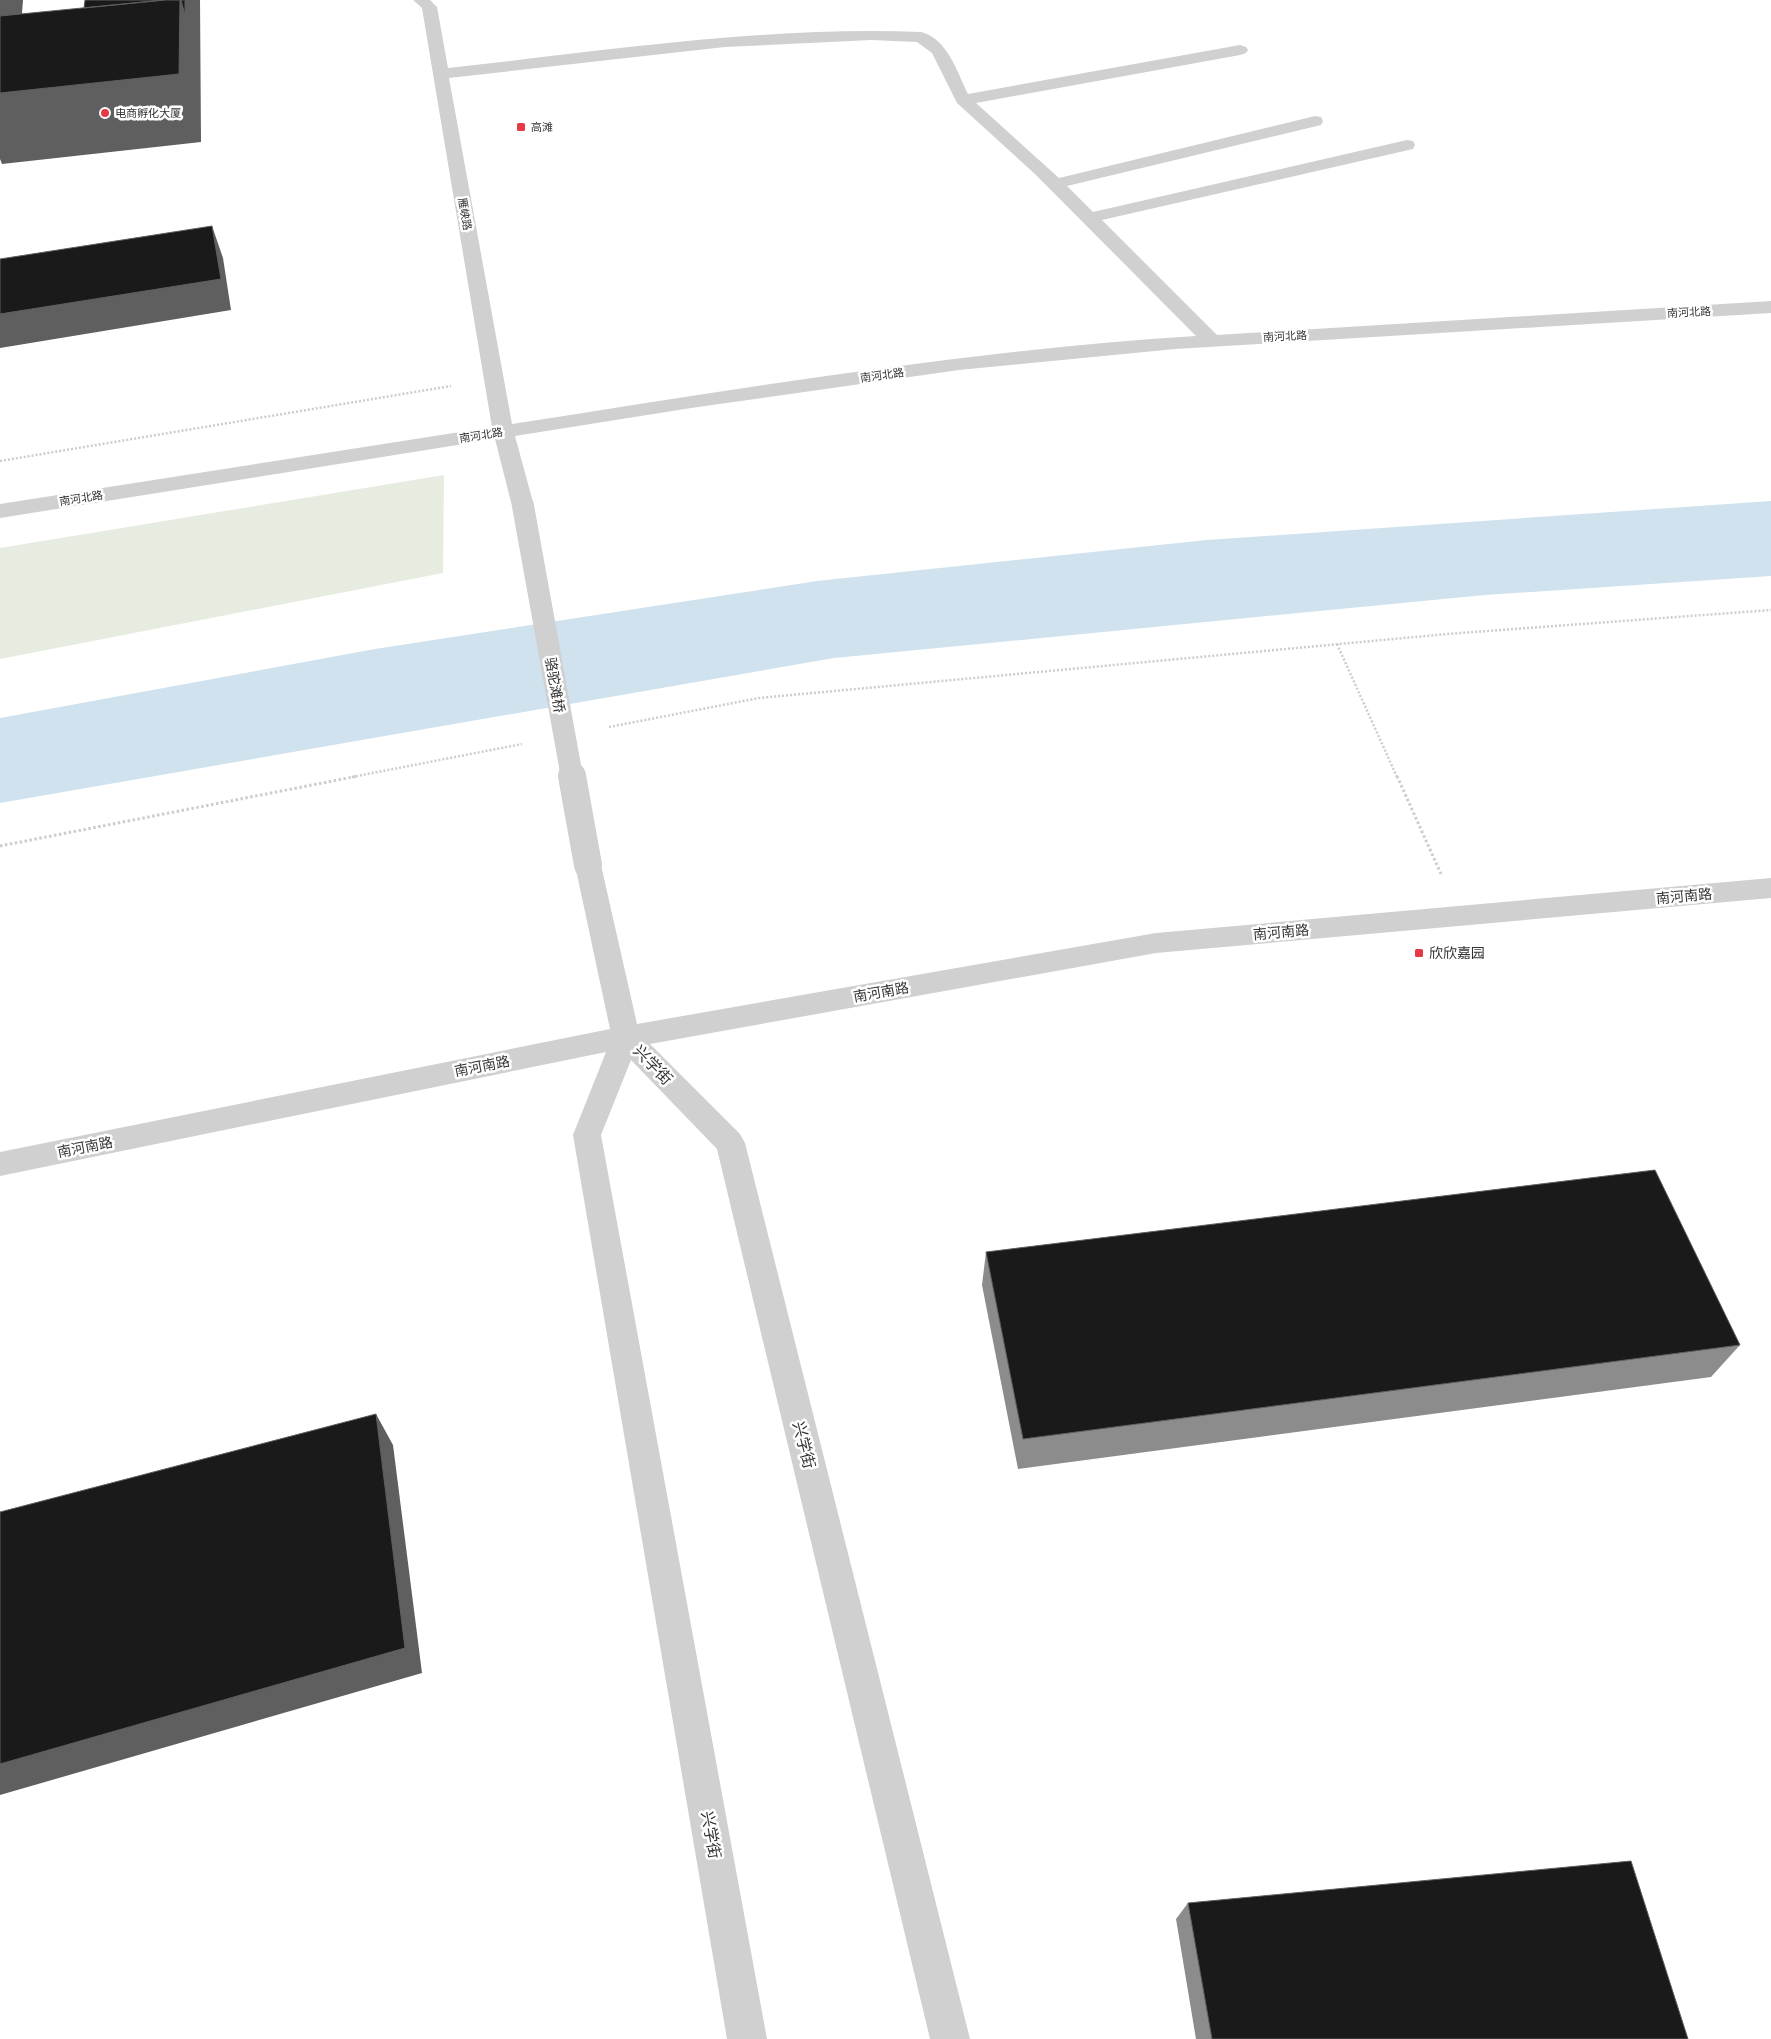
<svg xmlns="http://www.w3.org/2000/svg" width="1771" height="2039" font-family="Arial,'Noto Sans SC',sans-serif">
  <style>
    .green { fill: #e6ecdf }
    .water { fill: #cfe2ee }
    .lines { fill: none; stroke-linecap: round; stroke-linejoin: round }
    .path-far1 { stroke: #cdcdcd; stroke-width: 2.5; stroke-dasharray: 2 2; stroke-linecap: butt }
    .path { stroke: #cdcdcd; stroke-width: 3; stroke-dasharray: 2.5 2.5; stroke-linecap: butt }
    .minor { fill: #d0d0d0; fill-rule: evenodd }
    .minor-bridge-far1 { stroke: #d0d0d0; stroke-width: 22 }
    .minor-bridge { stroke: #d0d0d0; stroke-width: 28 }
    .wall { fill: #8c8c8c }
    .shaded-wall { fill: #5f5f5f }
    .building { fill: #1a1a1a; stroke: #5f5f5f }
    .poi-dot { fill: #e63946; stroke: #fff; stroke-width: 2 }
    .labels { text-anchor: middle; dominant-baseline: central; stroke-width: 5; stroke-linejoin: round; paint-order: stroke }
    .far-poi-label { font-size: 11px; fill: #333; stroke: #fff; text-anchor: start }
    .far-street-label { font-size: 11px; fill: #333; stroke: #fff }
    .street-label { font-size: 14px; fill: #333; stroke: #fff }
    .poi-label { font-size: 14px; fill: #333; stroke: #fff; text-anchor: start }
    .near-street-label { font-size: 16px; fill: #333; stroke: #fff }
  </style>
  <rect width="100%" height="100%" fill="#fff"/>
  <path class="green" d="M444 475 443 573 0 659V548Z"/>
  <path class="water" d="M1771 501V576L1485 595 834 658 0 803V718L375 649 817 581 1207 540Z"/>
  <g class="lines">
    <path class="path-far1" d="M0 461 451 386
      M1337 644 1397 777
      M609 727 759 698 1447 634 1771 610
      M352 777 522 744"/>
    <path class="path" d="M1397 776 1441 874
      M0 846 358 776"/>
    <path class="minor" d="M413 0H430L437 7 448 68C605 51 763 26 921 32 948 39 957 72 968 94L1240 45 1246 47 1248 50 1246 53 1240 55 976 103 1059 178 1315 116 1321 117 1323 121 1321 125 1067 186 1093 212 1407 140 1413 141 1415 145 1413 149 1102 220 1217 335 1771 301V313L1175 349 959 370 691 408 515 436 534 506 531 511 523 513 515 511 512 506 495 439 0 518V504L492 427 422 8ZM871 40 917 42 932 53 957 103 1036 175 1196 336C967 350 739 389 512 424L449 78 725 47Z
      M588 855 597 858 601 865 637 1024 1156 933 1771 878V898L1156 953 650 1044 740 1134 745 1143 970 2039H930L717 1149 631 1060 601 1135 767 2039H727L573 1135 606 1052 0 1176V1152L610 1029 575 865 579 858Z"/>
    <path class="minor-bridge-far1" d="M523 506 572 777"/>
    <path class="minor-bridge" d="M572 776 588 865"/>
  </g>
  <path class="wall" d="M986 1252 1740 1345 1711 1377 1018 1469 982 1285Z
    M1188 1903 1688 2039H1196L1176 1919Z"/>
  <path class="shaded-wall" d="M0 0H23L20 40 0 42Z
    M180 0H200L201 142 2 164 0 159V93Z
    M212 226 223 258 231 310 0 348V314Z
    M376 1414 393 1445 422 1673 0 1795V1764Z"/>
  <path class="building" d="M85 0H164L84 8Z
    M164 0H180L179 74 0 93V16Z
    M181 0H185V15Z
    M212 226 221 279 0 314V259Z
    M1655 1170 1740 1345 1023 1439 986 1252Z
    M376 1414 405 1648 0 1764V1512Z
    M1631 1861 1688 2039H1212L1188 1903Z"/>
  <g class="poi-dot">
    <circle cx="105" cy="113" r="5"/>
    <rect x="516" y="122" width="10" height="10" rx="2.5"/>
    <rect x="1414" y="948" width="10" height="10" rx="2.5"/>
  </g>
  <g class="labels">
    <g class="far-poi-label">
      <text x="115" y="113">电商孵化大厦</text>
      <text x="531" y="127">高滩</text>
    </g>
    <g class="far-street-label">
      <text transform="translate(465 214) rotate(80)">雁峡路</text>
      <text transform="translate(1689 312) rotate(-3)">南河北路</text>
      <text transform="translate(1285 336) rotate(-3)">南河北路</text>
      <text transform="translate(882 375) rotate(-8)">南河北路</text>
      <text transform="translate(481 435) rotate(-9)">南河北路</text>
      <text transform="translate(81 498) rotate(-9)">南河北路</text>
    </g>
    <g class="street-label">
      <text transform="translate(555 685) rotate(80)">骆驼滩桥</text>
      <text transform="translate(1684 896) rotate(-5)">南河南路</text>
      <text transform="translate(1281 932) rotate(-5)">南河南路</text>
      <text transform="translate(881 992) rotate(-10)">南河南路</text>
      <text transform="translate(482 1066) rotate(-11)">南河南路</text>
      <text transform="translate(85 1147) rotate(-11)">南河南路</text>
    </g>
    <g class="poi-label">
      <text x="1429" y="953">欣欣嘉园</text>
    </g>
    <g class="near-street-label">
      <text transform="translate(653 1065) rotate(46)">兴学街</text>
      <text transform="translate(804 1445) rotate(76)">兴学街</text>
      <text transform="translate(711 1835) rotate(80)">兴学街</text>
    </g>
  </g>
</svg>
